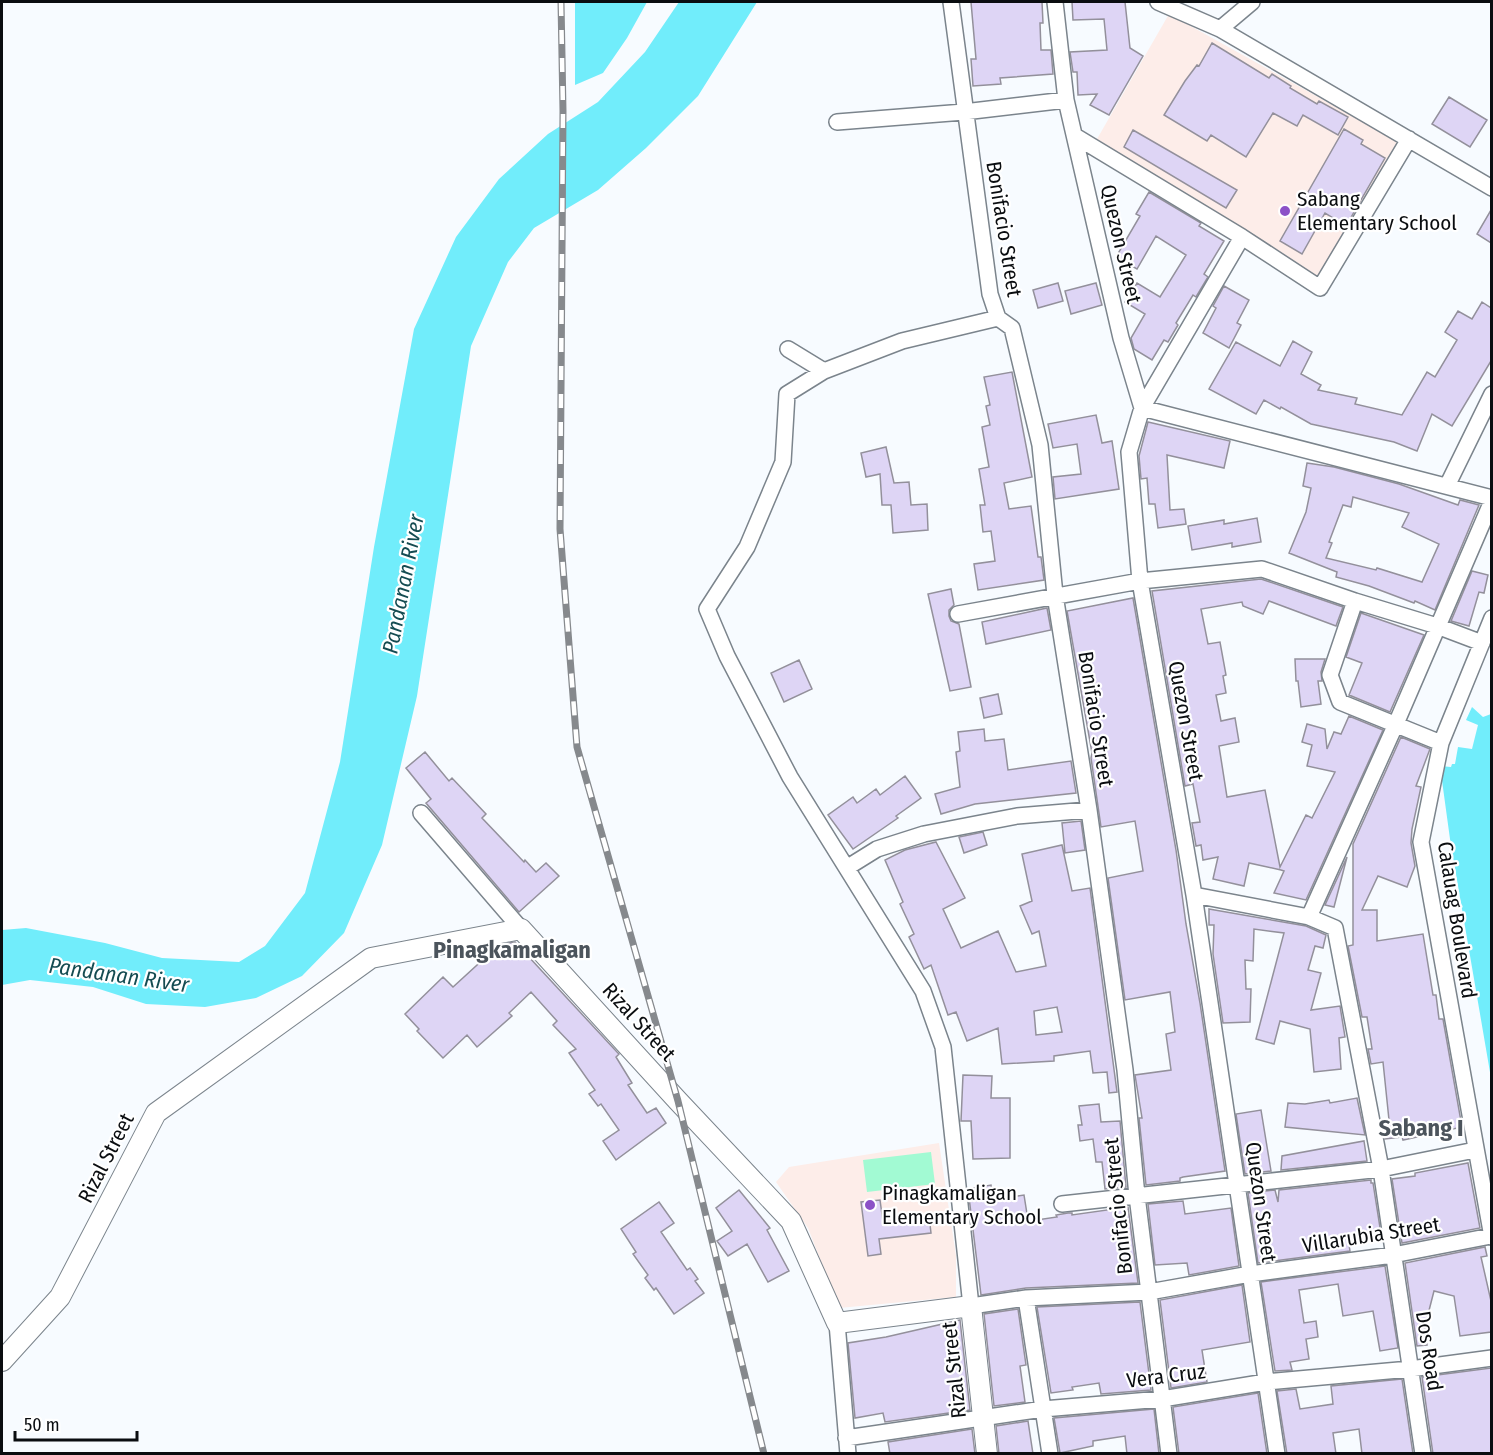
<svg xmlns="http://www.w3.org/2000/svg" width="1493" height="1455" font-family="'Fira Sans Condensed',sans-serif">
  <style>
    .education { fill: #fdede9 }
    .green { fill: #a2fad3 }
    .water { fill: #71edfb }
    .building { fill: #ded5f5; stroke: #93909b; stroke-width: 1.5; fill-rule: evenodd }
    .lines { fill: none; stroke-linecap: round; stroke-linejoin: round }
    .minor-casing { stroke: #7b848c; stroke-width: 18 }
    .tertiary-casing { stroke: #7b848c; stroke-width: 22 }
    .minor { stroke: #fff; stroke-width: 15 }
    .tertiary { stroke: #fff; stroke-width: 20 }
    .rail-casing { stroke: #86898d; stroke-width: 7 }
    .rail { stroke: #fff; stroke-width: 4.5; stroke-dasharray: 14; stroke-linecap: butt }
    .poi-dot { fill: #8c51c7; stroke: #fff; stroke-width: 2 }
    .labels { text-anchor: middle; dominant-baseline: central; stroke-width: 4.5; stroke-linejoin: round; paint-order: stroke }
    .poi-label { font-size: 21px; fill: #0a0d10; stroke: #fff; text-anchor: start }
    .street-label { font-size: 21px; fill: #0a0d10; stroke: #fff }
    .water-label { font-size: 22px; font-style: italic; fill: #154c52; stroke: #fff }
    .quarter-label { font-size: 24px; font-weight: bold; fill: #4c545c; stroke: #fff }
  </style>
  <rect width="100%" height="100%" fill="#f7fbff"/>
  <path class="education" d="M1169,14l230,128 -80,137 -222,-140z
    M939,1143l17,113v41l-117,11 -31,-80 -32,-46 13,-15z"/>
  <path class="green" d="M931,1152l4,32 -68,8 -4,-32z"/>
  <path class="water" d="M575,2h72l-20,36 -24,35 -28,12z
    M679,2h78l-59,94 -52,52 -48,42 -64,38 -26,34 -37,84 -54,350 -35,149 -38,88 -42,43 -46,22 -51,9 -59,-3 -53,-17 -63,-7 -28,5v-55l24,-2 79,15 57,15 77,4 26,-16 40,-53 35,-131 34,-215 40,-218 42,-92 43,-58 49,-45 50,-32 47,-50z
    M1472,707l11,10 8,-3v364l-41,-239 -10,-73 11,1 1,-3h3l3,-17 14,2 6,-24 -12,-5z"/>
  <path class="building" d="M971,2h71l1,21h-3l1,27h10l2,24 -53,4 1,6 -28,2 -2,-27h5z
    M1072,2h53l5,46 13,8 -34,59 -19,-10 7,-11 -19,1 -1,-23h-4l-3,-20 37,-2 -3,-31 -31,1z
    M1212,43l57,35 3,-4 19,12 -1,2 27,16 2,-3 29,16 -10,18 -35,-20 -6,11 -24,-13 -27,44 -35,-22 -4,6 -43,-26 21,-34 12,-16 2,1z
    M1449,97l38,23 -17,27 -38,-23z
    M1344,129l19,11 -2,4 24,14 -39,68 -21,-13 -23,41 -22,-13z
    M1133,130l104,60 -11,18 -102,-61z
    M1149,192l52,31 -2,3 25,15 -20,33 4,3 -12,20 -3,-2 -17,28 2,2 -10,17 -4,-2 -12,20 -18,-11 -3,-11 14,-24 -20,-12 12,-19 23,14 26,-42 -30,-19 -19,33 -21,-12 24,-41 -4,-2z
    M1491,210v33l-14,-9z
    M1058,283l5,18 -25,7 -5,-18z
    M1096,283l6,22 -31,9 -6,-23z
    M1224,286l25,14 -12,23 4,2 -12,23 -26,-15 13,-25 -3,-2z
    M1482,302l9,6v53l-39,65 -20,-12 -15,37 -23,-9 -83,-18 -30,-17 -1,2 -16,-9 -8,14 -47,-25 27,-47 44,24 13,-25 19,11 -11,22 20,11 -3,5 39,8 -2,6 47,11 25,-43 8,5 22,-37 -12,-8 13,-21 14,8z
    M1012,372l20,105 -28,6 5,26 22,-3 7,51h3l3,23 -66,10 -4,-26 21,-3 -4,-30 -8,1 -3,-27h5l-6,-36 10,-2 -7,-40 8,-2 -4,-19 4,-1 -6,-28z
    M1096,415l6,28 10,-2 7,48 -64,10 -2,-22 28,-3 -4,-30 -24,4 -5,-24z
    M1148,422l82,19 -6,27 -57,-13 3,55 14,-1 2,15 -28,4 -3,-24h-6l-2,-26 -6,1 -2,-23z
    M886,447l8,36 15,-1 2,23 16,-1 1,26 -35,3 -2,-28h-9l-2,-31 -14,3 -5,-24z
    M1307,463l27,4 65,17 59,21 2,-5 19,5 -44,105 -20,-9 -1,2 -45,-17 -33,-9 1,-5 -48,-19 17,-41 5,-24 -8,-2zM1353,497l56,16 -7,14 37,17 -17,38 -45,-14 -1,2 -50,-12 6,-15 -3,-1 14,-37 8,2z
    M1257,518l4,24 -29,5v-4l-40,7 -4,-24 36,-6v4z
    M1472,571l16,4 -4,18 -5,-1 -10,34 -18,-5z
    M1261,579l82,28 -7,19 -67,-25 -6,13 -20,-8 -1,-4 -41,7 7,35 12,-2 6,33 -3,1 3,17 -10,2 5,26 14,-3 4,24 -20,4 8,51 38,-7 15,77 26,-52 6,3 23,-46 -28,-6 5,-21 -10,-3 5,-18 18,5 2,20 7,-17 7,2 8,-18 34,14 -77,170 -32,-7 10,-22 -3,-1 -32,-7 -5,23 -31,-7 5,-22 -15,3 -2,-15 -5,1 -4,-23 8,-1 -7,-38 -8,2 -33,-195z
    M951,589l3,16 -5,5v6l2,5 8,3 12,63 -21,4 -22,-97z
    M1133,598l43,252 10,74 14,79 25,168 -42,6 -3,1v3l-34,4 -7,-67h3l-7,-43 36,-5 -5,-36 9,-2 -5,-40 -45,8 -17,-122 35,-7 -8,-50 -34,6 -10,-69 1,-5 -25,-142z
    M1047,608l4,22 -65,14 -4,-22z
    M1361,613l63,22 -34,77 -41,-17 13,-32 -16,-6z
    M1295,659h30l-4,13 1,9h-4l3,23 -20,3 -3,-26h-2z
    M799,660l13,29 -28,13 -13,-29z
    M998,694l4,20 -18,4 -4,-20z
    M984,729l1,12 19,-2 4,31 63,-9 5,32 -101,11 -34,10 -6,-20 25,-7 -4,-35 4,-1 -2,-19z
    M1401,737l29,12 -14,37 5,1 -9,42 -1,14 4,23 -8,21 -29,-11 -16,34h15v31l46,-7 10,61h3l3,24h4l19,108 -59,13 -1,-3 -17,2 -3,-18 7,-1 -6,-58 -12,2 -3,-15h4l-5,-32h-5l-14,-71 5,-1v-101z
    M425,752l24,29 3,-3 34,36 -4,4 42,44 1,-2 11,12 10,-9 13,13 -40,36 -93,-109 5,-4 -25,-31z
    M905,776l16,22 -25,18 2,2 -45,31 -25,-34 25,-18 4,6 19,-14 4,6z
    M1081,821l4,29 -20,3 -3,-30z
    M983,832l4,13 -23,8 -5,-16z
    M936,842l29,56 -22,11 18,39 37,-17 18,41 30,-6 -7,-35 -7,3 -12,-28 12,-5 -10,-47 40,-9 10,46 18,-3 27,204 -8,1 -2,-21 -14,1 -3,-22 -36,5v5l-52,3 -4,-36 -31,13 -11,-29 -8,3 -17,-50 -7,4 -15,-32 5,-3 -14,-30 3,-2 -18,-42 20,-10zM1057,1007l5,25 -26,3 -2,-24z
    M1347,857l-13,50 -9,-2z
    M1209,909l97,17 20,9 -3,13 -8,-2 -7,24 13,3 -10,37 29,-4 5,31 -6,1 2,31 -27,3 -4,-43 -30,-8 -6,23 -18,-5 28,-106 -30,-4 -1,32 -8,-1 1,29h5l-1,33 -27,1 -10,-69 1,-29h-5z
    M515,942l102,110 2,2 -3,3 16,26 -4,2 19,28 9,-5 10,15 -50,37 -13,-19 16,-11 -18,-26 -3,2 -9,-12 6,-4 -26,-37 7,-4 -23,-24 4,-4 -26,-29 -22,21 3,3 -35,31 -10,-12 -24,23 -26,-27 2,-2 -14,-15 38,-37 10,10 46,-42z
    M963,1075l29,1 -1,22h19v60l-37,1 -2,-38h-10z
    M1357,1098l8,37 -80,-8 3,-24 17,1 24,-4 1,3z
    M1099,1104l2,18 19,-1 6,66 -21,2 -3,-27h-6l-3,-23 -13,2 -2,-16h4l-3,-19z
    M1261,1110l10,61 -26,3 -9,-60z
    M1364,1141l3,20 -86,9 1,-14z
    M1468,1163l12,65 -78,15 -10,-64 23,-3v-3z
    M1371,1180v3h2l8,51 -33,4 2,13 -92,12 -10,-70 27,-3 3,12 1,-12z
    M991,1185l2,15 31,-5 4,25 2,1 27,-4 -1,-2 12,-2h4v2l56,-8 10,76 -112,5 -45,7 -13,-106z
    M739,1190l31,38 -3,2 22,41 -21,11 -21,-38 -19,12 -11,-15 15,-10 -16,-23z
    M880,1200l3,22 46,-6 2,17 -52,6 2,15 -13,2 -7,-54z
    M1183,1201l2,13 46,-6 8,58 -50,9 -2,-12 -32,2 -7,-61z
    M659,1202l15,21 -13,9 26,38 3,-2 8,11 -3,2 9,12 -30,21 -18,-26 -2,2 -9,-12 3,-3 -15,-21 3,-2 -15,-23z
    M1485,1247l2,9 -6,1 10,44v31l-31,4 -6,-40 -20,-5 -9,35 2,19 -10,1 -12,-83z
    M1385,1266l13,82 -18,3 -7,-40 -30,5 -5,-32 -39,6 5,33 12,-2 2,16 -12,2 3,20 -19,3 2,8 -17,1 -14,-89z
    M1242,1285l8,57 -48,8 5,32 -36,6 -11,-88z
    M1140,1302l11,88 -50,4 -2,-11 -27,4 1,3 -22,3 -14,-86z
    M1018,1309l8,56 -6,1 5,36 -31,4 -10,-92z
    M960,1320l10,90 -85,12 -2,-9 -28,5 -7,-75 38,-6z
    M1491,1368v86h-58l-11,-77z
    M1402,1379l11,75h-51l-3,-25 -26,4 3,21h-49l-10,-63 19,-2 4,20 33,-5 -2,-18z
    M1258,1393l9,61h-88l-6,-47z
    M1154,1409l5,45h-32l-2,-18 -32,5v5l-33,7 -6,-35z
    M1028,1421l5,33h-34l-3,-28z
    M972,1429l3,25h-85l-2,-12z"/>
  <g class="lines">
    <g class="minor-casing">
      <path id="minor" d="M951,2l39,292 8,24 14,10 28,117 15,150 34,215 36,260 12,126 32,258
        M1055,2l11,98 55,238 21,70 -13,44 11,129 54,314 83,559
        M1158,2l62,27 272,159
        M1220,29l32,-27
        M837,122l127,-10 102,-12
        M1075,136l167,101 78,51 89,-149
        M1242,237l-100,171 350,90
        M998,318l-96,23 -78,30 -37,23 -4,68 -36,85 -40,62 20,47 63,121 133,214 20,56 28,259 55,-8 123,-6 101,-18 143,-19 98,-19
        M788,349l36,22
        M1447,486l45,-92
        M1355,601l-25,74 10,27 101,41
        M958,614l182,-33 122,-12 93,32 82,25 45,17
        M1492,618l-51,125 -20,99 71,395
        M421,813l100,116
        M848,867l29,-18 47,-15 93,-18 72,-6
        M1194,895l115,22 86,-191 97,-225
        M1309,917l26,11 46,241 42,285
        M1062,1204l319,-35 94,-19
        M1026,1298l24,156
        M837,1323l11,131
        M846,1438l197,-29 119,-10 104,-17 144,-13 82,-11"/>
    </g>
    <g class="tertiary-casing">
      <path id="tertiary" d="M2,1361l58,-64 96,-184 215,-155 150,-29 157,172 113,120 46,102 134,-17 16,148"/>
    </g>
    <use href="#minor" class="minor"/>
    <use href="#tertiary" class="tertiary"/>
    <g class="rail-casing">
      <path id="rail" d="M561,2l2,109 -3,418 17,218 101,354 86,353"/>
    </g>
    <use href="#rail" class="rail"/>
  </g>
  <g class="poi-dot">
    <circle cx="1285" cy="211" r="6"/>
    <circle cx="870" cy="1205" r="6"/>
  </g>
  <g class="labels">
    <g class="poi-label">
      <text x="1297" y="199">Sabang<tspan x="1297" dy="24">Elementary School</tspan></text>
      <text x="882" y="1193">Pinagkamaligan<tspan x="882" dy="24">Elementary School</tspan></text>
    </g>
    <g class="street-label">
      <text transform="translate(1004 229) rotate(81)">Bonifacio Street</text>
      <text transform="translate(1121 244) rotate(77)">Quezon Street</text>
      <text transform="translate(1096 719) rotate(81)">Bonifacio Street</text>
      <text transform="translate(1186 721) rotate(80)">Quezon Street</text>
      <text transform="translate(1457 920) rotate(81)">Calauag Boulevard</text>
      <text transform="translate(639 1022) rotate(48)">Rizal Street</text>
      <text transform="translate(106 1158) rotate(-63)">Rizal Street</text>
      <text transform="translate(1261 1202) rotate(82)">Quezon Street</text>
      <text transform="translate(1118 1206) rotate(-96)">Bonifacio Street</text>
      <text transform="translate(1371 1235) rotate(-9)">Villarubia Street</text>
      <text transform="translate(1429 1351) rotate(81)">Dos Road</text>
      <text transform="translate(954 1370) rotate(-96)">Rizal Street</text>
      <text transform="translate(1166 1376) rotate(-7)">Vera Cruz</text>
    </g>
    <g class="water-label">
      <text transform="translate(403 584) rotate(-79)">Pandanan River</text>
      <text transform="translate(119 975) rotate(8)">Pandanan River</text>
    </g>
    <g class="quarter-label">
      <text x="512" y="950">Pinagkamaligan</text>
      <text x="1421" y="1128">Sabang I</text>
    </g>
  </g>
  <rect width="1493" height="1455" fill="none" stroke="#0a0d10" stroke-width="6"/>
  <path d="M15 1431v9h122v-9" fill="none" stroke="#0a0d10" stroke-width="3"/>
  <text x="24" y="1431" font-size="18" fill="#0a0d10" stroke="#ffffff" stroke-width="4.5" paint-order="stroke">50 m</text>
</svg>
